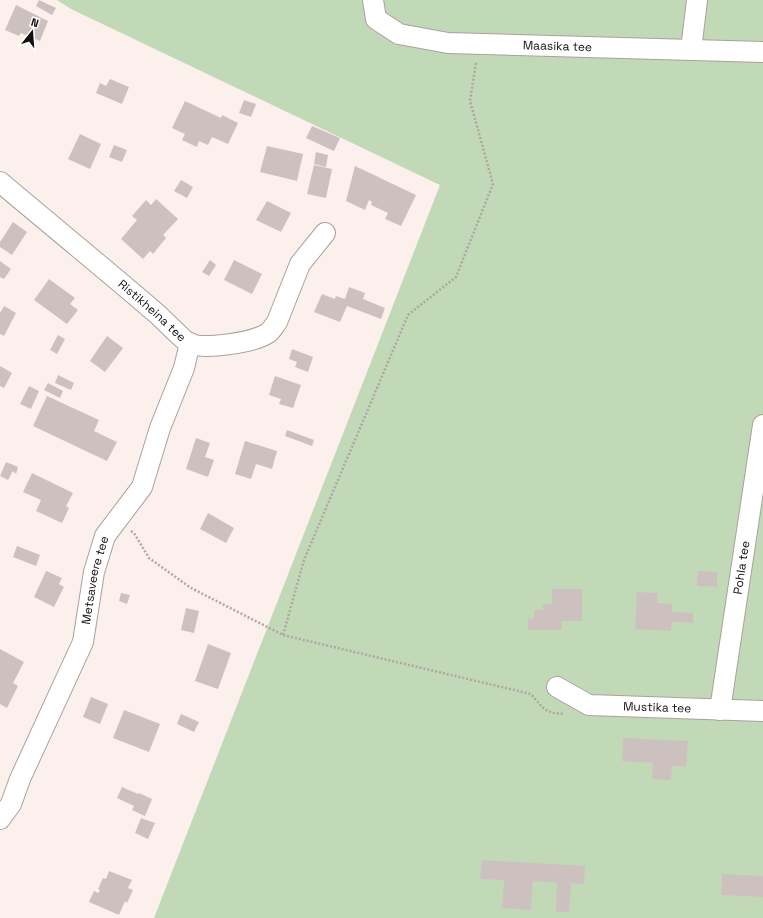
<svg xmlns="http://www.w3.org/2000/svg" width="763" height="918" font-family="'Space Grotesk',sans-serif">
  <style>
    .green { fill: #c2d9b8 }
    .building { fill: #cdc1bf }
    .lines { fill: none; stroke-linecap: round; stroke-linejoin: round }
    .minor-casing { stroke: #aba19c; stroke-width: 22 }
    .path { stroke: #afa6a3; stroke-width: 2.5; stroke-dasharray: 2 2; stroke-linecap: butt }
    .minor { stroke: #fff; stroke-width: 20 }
    .labels { text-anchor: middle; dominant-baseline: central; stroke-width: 3; stroke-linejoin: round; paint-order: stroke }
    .street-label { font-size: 12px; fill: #130f0e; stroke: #fff }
  </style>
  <rect width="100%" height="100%" fill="#fbf0eb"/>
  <path class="green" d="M57,0h706v918h-609l286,-733 -369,-176z"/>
  <path class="building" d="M39,0l17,8 -4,7 -16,-9z
    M16,5l32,16 -8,20 -19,-8 -2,3 -14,-6z
    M110,79l19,8 -7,17 -26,-11 4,-10 6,3z
    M244,100l12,4 -5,13 -12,-4z
    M185,101l36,17 1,-3 16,8 -10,21 -16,-7 -4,8 -9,-4 -2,6 -15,-7 3,-6 -13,-6z
    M312,126l28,12 -6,13 -28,-13z
    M80,134l21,10 -11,25 -22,-10z
    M114,145l13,5 -5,12 -13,-5z
    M267,146l36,8 -6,27 -37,-9z
    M316,152l12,3 -2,12 -12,-3z
    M314,165l18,4 -6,29 -19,-4z
    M355,166l61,29 -15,31 -16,-7 3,-6 -17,-8 1,-3 -3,-2 -4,10 -19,-9z
    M181,180l12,7 -6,11 -13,-7z
    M156,199l22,20 -15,16 3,3 -13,16 -3,-3 -7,8 -22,-20 16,-19 -5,-4 14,-16 5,5z
    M267,201l24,12 -10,19 -25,-12z
    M13,222l14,10 -15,23 -12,-8v-5z
    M210,260l6,5 -7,11 -7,-4z
    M234,260l28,14 -10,20 -28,-14z
    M0,261l11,8 -7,10 -4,-2z
    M49,279l26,19 -5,6 8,6 -11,14 -33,-24z
    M349,287l16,6 -2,6 22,9 -4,11 -34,-13 -7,16 -26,-10 8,-18 13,5 1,-3 9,3z
    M4,306l12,7 -12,23 -4,-2v-21z
    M58,335l7,4 -8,15 -7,-4z
    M107,336l16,12 -18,24 -15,-11z
    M292,349l21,8 -5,15 -13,-5 2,-5 -8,-3z
    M0,366l12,7 -8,15 -4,-2z
    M58,375l16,8 -3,7 -16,-7z
    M275,376l26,9 -8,23 -14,-4 2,-5 -12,-4z
    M48,383l15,8 -3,7 -16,-8z
    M29,386l10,5 -8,18 -11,-5z
    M47,396l52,24 -5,11 23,11 -10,19 -74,-35z
    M287,430l27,10 -2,6 -27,-10z
    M196,438l14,5 -5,14 9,3 -6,17 -22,-8z
    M245,441l32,10 -5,18 -16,-5 -5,15 -16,-5z
    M6,462l12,5 -2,7 -3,-3 -5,9 -8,-4z
    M32,473l41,20 -7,13 3,2 -7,15 -26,-12 5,-11 -18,-8z
    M208,513l26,15 -8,15 -26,-14z
    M17,546l23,9 -4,11 -23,-9z
    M46,571l16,7 -3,6 5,3 -10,20 -20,-10z
    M698,571l19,1v15l-20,-1z
    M552,589h30v32h-20v9h-34v-11l6,-1v-8h9v-6h9z
    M637,592l21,1 -1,10 15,1v8l21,1v10l-21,-1 -1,9 -36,-2z
    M121,593l9,2 -3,9 -8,-3z
    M186,608l13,3 -5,22 -13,-3z
    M208,644l23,9 -13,36 -23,-8z
    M0,649l24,13 -11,21 5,3 -11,22 -7,-4z
    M91,697l17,7 -8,20 -17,-7z
    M124,710l36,14 -11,28 -36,-14z
    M181,714l18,8 -5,10 -17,-8z
    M623,738l65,3 -2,26 -14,-1 -1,14 -19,-1 1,-16 -31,-2z
    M122,787l16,7 1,-1 13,6 -7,17 -13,-6 2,-4 -17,-8z
    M141,818l14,5 -7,16 -13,-6z
    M482,860l103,6 -1,18 -13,-1 -2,29h-13l1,-29 -24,-2 -2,29 -29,-2 2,-28 -24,-1z
    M109,871l23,9 -4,8 5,2 -6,13 -2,-2 -6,14 -30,-13 5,-11 4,2 2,-3 -2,-1 5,-11 3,1z
    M722,874l41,2v21l-42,-2z"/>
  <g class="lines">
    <g class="minor-casing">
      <g id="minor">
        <path id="s1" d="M373,0l3,19 23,15 49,9 315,9"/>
        <path d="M691,50l6,-50"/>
        <path id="s2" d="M0,182c52,44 105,87 156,131 7,6 29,29 34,31 17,5 63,-1 78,-11 4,-3 6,-7 9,-11l23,-58 25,-31"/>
        <path id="s3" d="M557,687l32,18 174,6"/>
        <path id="s4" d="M720,710l43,-285"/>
        <path id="s5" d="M0,819l11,-15 9,-25 63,-137 11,-70 11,-36 37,-49 18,-59 24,-60 6,-25"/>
      </g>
    </g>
    <path class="path" d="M131,531l3,2 15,25 42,30 92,47 248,59c13,15 13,19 34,20
      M283,635l21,-75 104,-245 48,-38 37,-93 -23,-83 6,-39"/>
    <use href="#minor" class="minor"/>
  </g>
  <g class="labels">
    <g class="street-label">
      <text stroke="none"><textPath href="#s1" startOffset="206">Maasika tee</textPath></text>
      <text stroke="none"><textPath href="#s2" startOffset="199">Ristikheina tee</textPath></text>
      <text stroke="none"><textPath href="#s4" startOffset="144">Pohla tee</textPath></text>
      <text stroke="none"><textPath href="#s5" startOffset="259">Metsaveere tee</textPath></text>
      <text stroke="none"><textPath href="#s3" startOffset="105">Mustika tee</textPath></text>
    </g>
  </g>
  <g transform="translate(32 32) rotate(17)" stroke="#ffffff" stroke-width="3" paint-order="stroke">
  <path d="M0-3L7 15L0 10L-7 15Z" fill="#130f0e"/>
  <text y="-6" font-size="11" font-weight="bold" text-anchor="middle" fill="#130f0e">N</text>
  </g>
</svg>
